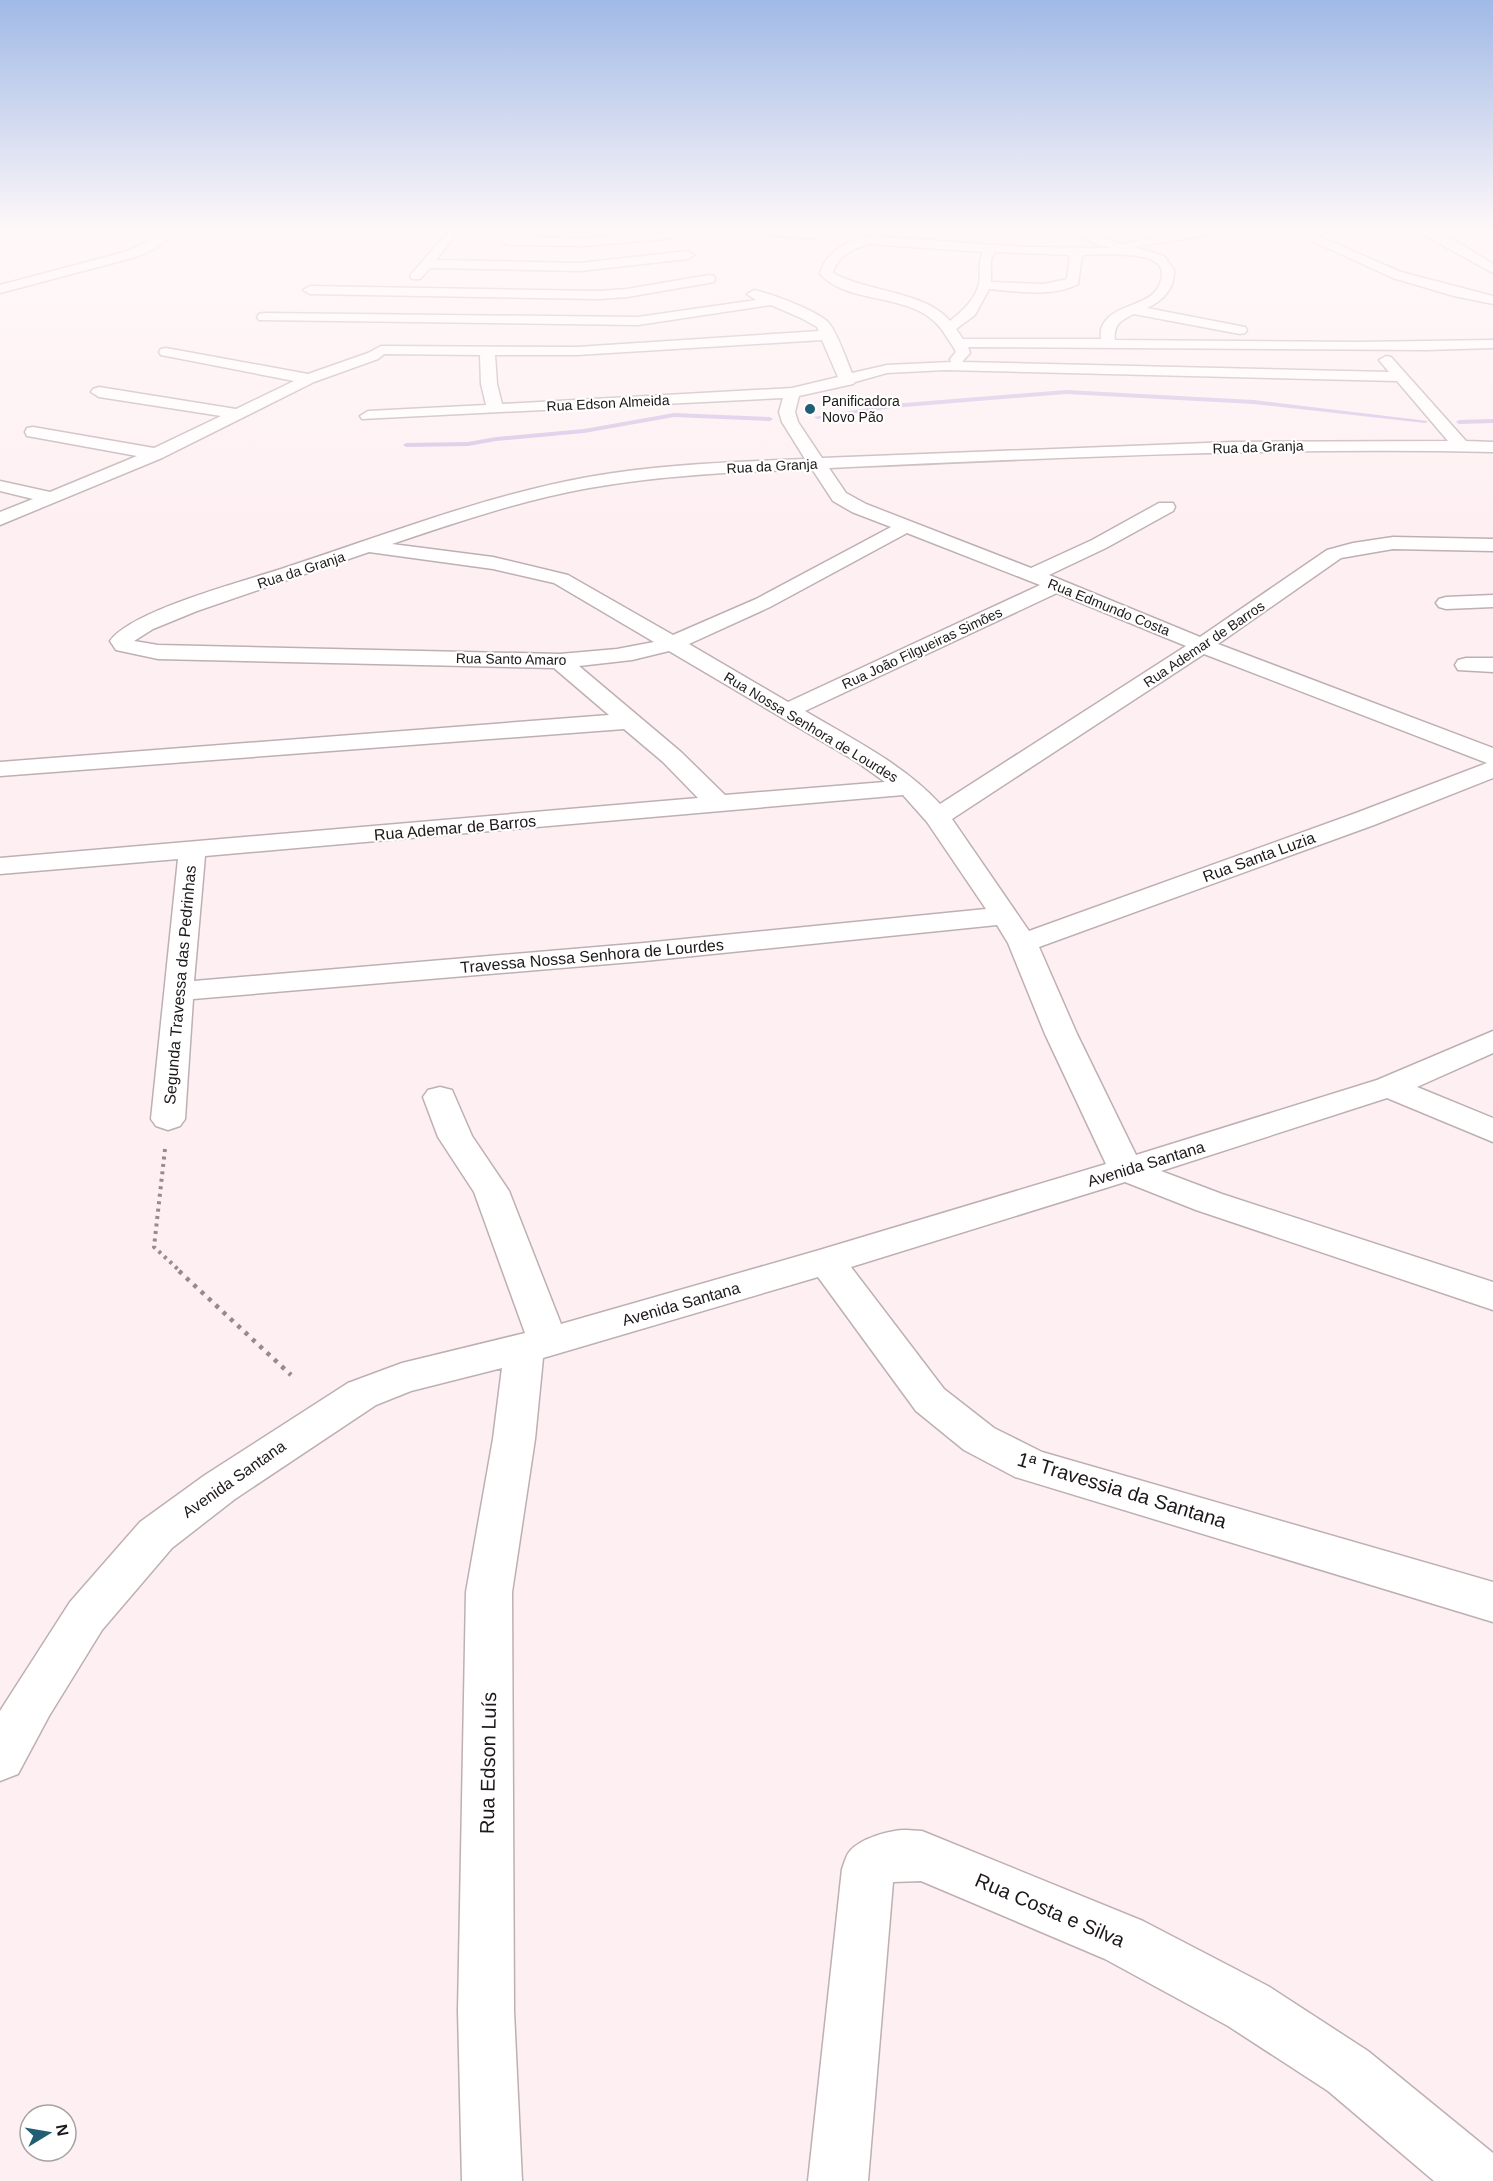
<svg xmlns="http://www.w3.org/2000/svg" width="1493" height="2181" font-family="Helvetica,sans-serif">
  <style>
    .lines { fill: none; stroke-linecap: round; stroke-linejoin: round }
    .stream { fill: #d5c0e4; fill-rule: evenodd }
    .minor-casing { stroke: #beb0b2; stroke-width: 3 }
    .path-far1 { stroke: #958b8d; stroke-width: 4; stroke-dasharray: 3 4.5; stroke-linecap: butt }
    .path { stroke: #958b8d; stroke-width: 4.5; stroke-dasharray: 4 6; stroke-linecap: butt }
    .minor { fill: #fff; fill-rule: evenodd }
    .poi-dot { fill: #205e74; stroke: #fff; stroke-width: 2 }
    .labels { text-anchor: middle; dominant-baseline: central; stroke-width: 4.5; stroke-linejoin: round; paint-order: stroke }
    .far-poi-label { font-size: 14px; fill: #1d1819; stroke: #fff; text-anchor: start }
    .far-street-label { font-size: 14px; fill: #1d1819; stroke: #fff }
    .street-label { font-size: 16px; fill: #1d1819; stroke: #fff }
    .near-street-label { font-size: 20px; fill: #1d1819; stroke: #fff }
  </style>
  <rect width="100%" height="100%" fill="#fef0f2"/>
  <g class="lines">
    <path class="stream" d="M1066,390l188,10 174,21 -3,2 -171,-19 -188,-10 -174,14 -75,11 -3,-2 78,-13z
      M674,413l96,4 3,2 -3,2 -96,-4 -90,16 -88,8 -28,5 -62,1 -3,-2 3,-2 62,-1 28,-5 88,-8z
      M1493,419v4l-34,1 -3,-2 3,-2z"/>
    <g class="minor-casing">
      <path id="minor" d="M167,229h13l-24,19 -20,9 -136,36v-8l128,-34 20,-9z
        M451,229h83l-6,3 -72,3 -20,25 144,3 108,-12 6,4 -6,4 -108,12 -150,-3 -10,11h-8l-2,-3 2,-3z
        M723,229h49l43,4 6,3 -6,3 -86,-7z
        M1066,229h16l39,15 84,-15h28l-6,3 -93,15 30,9 10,14c1,18 -11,31 -27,38l98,19 2,3 -2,3 -5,1 -106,-20c-13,6 -21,11 -19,26l244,2 134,-2v8l-67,2 -458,-3 2,6 -8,9 427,10 -10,-12 7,-4 5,1 75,84 27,1v10c-221,-5 -443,6 -664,16l17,25 20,11 165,64 61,-28 67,-37h14l2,4 -2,4 -67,37 -57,27 151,62 127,-87 26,-7 40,-6 100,2v12l-100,-2 -52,9 -123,86 275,104v30l-119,47 -335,122 38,87 59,121 241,-75 116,-49v22l-76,34 76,31v24l-106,-44 -226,73 61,23 271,88v28l-297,-100 -71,-28 -274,85 93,122 50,39 48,24 451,130v40l-478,-145 -51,-27 -48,-39 -98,-134 -275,81 -8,81 -23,153 2,419 8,170h-60l-4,-170 8,-419 27,-153 9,-71 -91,23 -35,14 -141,94 -63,49 -70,82 -53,86 -31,58 -18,7v-70l70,-109 70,-80 65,-47 143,-92 54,-20 123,-30 -51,-141 -36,-55 -15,-40 5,-7 12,-3 12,3 20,46 37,55 52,133 255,-73 290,-87 -61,-130 -37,-91 -11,-18 -353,36 -451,38 -8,120 -5,7 -12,4 -12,-4 -5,-7 27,-260 -178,15v-16l698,-60 -35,-36 -39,-33 -624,47v-14l609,-47 -55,-47 -396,-9 -42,-9 -6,-9c22,-31 136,-60 174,-73 101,-33 200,-72 304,-91 72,-13 145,-15 217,-18l-23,-37 -3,-10 4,-14 -421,21 -2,-3 8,-5 118,-6 -5,-21 -1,-29 -96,-1 -6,5 -64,23 -152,76 -162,67v-13l33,-13 -33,-8v-10l50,11 87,-36 -104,-19 -6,-1 -2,-4 2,-4 6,-1 121,21 67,-32 -122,-19 -8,-5 2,-3 6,-2 137,22 58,-28 -133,-26 -2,-3 2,-3 5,-1 142,26 60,-21 13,-7 196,1 242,-16 -2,-4 -16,-9 -30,-13 -133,20 -379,-5 -2,-3 2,-3 5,-1 374,4 118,-17 -9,-6 7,-4c18,4 61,20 74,32 9,10 18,37 24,51l35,-8 64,-3 -1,-3 6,-7 -2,-4c-6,-8 -11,-19 -19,-26 -30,-29 -88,-18 -115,-48 5,-22 29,-34 50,-38l155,11 85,1 -13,-3zM870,244l113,8c-6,11 -2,20 -4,32 -4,16 -18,28 -29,37 -25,-30 -83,-29 -117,-48 3,-16 22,-26 37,-29zM995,252l75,3 -3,24 -23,5 -53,-2v-23zM1082,255c16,0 80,-6 80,18 0,8 -4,16 -9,21 -13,11 -33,12 -45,24 -7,7 -8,13 -7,21h-138l-7,-10 19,-14 14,-26c28,2 63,9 89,-5zM822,340l16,37 -46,11 -290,16 -5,-20 -2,-29h82zM945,370l452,11 51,60 -216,1 -410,16 -24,-36 -3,-10 4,-16 54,-12 2,-2 32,-9zM812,469l21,32 19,11 39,15 -135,72 -83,36 -105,-60 -75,-18 -101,-13c65,-22 130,-44 197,-56 74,-13 149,-16 223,-19zM907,533l133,52 -252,117 -99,-58 81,-37zM369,552l124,17 61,14 100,59 -37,7 -57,5 -402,-9 -24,-4 19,-12 44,-18zM1057,593l129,53 -246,158c-38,-41 -88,-65 -135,-93zM669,651l188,111 28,20 -160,13 -44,-43 -102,-86 53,-6zM1204,654l283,109 -131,50 -327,118 -77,-112zM903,795l24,27 59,87 -342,34 -450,38 11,-125z
        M1286,229h16l99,43 92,24v8l-39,-8 -61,-18z
        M1413,229c30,0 55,20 80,35v9z
        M671,233l4,1v4l-89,8 -78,-1 -6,-4 6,-4 78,1z
        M709,275l5,1 1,3 -1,3 -87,15 -28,2 -289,-5 -7,-4 7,-4 289,5 28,-2z
        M1493,595v12l-47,2 -7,-2 -3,-4 3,-4 7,-2z
        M1466,658h27v14l-35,-2 -3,-5 3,-5z
        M906,1830l16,1 221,90 125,65 100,65 125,102v28h-59l-106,-90 -100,-65 -123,-67 -184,-78 -28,1 -25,299h-60l34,-312c2,-5 4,-14 8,-18 11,-13 40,-21 56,-21z"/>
    </g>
    <path class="path-far1" d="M165,1149l-11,98 27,25"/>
    <path class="path" d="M179,1271l112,104"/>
    <use href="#minor" class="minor"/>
  </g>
  <linearGradient id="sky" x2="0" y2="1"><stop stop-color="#a0b9e6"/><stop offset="0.43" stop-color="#fff8f9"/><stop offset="1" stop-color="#fff8f9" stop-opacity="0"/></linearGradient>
  <rect width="1493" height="534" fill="url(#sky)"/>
  <circle class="poi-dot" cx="810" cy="409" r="6"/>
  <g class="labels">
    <g class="far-poi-label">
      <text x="822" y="401">Panificadora<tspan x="822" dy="16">Novo Pão</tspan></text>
    </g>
    <g class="far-street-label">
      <text transform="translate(608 403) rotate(-3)">Rua Edson Almeida</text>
      <text transform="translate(1258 447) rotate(-2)">Rua da Granja</text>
      <text transform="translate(772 466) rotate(-3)">Rua da Granja</text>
      <text transform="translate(301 570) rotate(-18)">Rua da Granja</text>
      <text transform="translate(1109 607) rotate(22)">Rua Edmundo Costa</text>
      <text transform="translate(1204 644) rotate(-34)">Rua Ademar de Barros</text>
      <text transform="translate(922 648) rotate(-25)">Rua João Filgueiras Simões</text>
      <text transform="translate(511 659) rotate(1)">Rua Santo Amaro</text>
      <text transform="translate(811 727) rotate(31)">Rua Nossa Senhora de Lourdes</text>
    </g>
    <g class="street-label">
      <text transform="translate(455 828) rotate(-5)">Rua Ademar de Barros</text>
      <text transform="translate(1259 857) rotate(-20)">Rua Santa Luzia</text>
      <text transform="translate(592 956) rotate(-5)">Travessa Nossa Senhora de Lourdes</text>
      <text transform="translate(180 985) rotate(-85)">Segunda Travessa das Pedrinhas</text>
      <text transform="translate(1146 1164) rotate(-17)">Avenida Santana</text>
      <text transform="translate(681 1304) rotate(-16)">Avenida Santana</text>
      <text transform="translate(234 1479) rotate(-35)">Avenida Santana</text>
    </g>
    <g class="near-street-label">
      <text transform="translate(1122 1490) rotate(17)">1ª Travessia da Santana</text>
      <text transform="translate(488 1763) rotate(-89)">Rua Edson Luís</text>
      <text transform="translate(1050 1910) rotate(23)">Rua Costa e Silva</text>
    </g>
  </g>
  <g transform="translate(48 2133) rotate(79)"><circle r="28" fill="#ffffff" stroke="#a5a3a3" stroke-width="1.5"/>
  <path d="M0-4.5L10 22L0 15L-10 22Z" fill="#205e74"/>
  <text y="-9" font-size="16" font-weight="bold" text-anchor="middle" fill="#1d1819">N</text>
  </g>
</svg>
